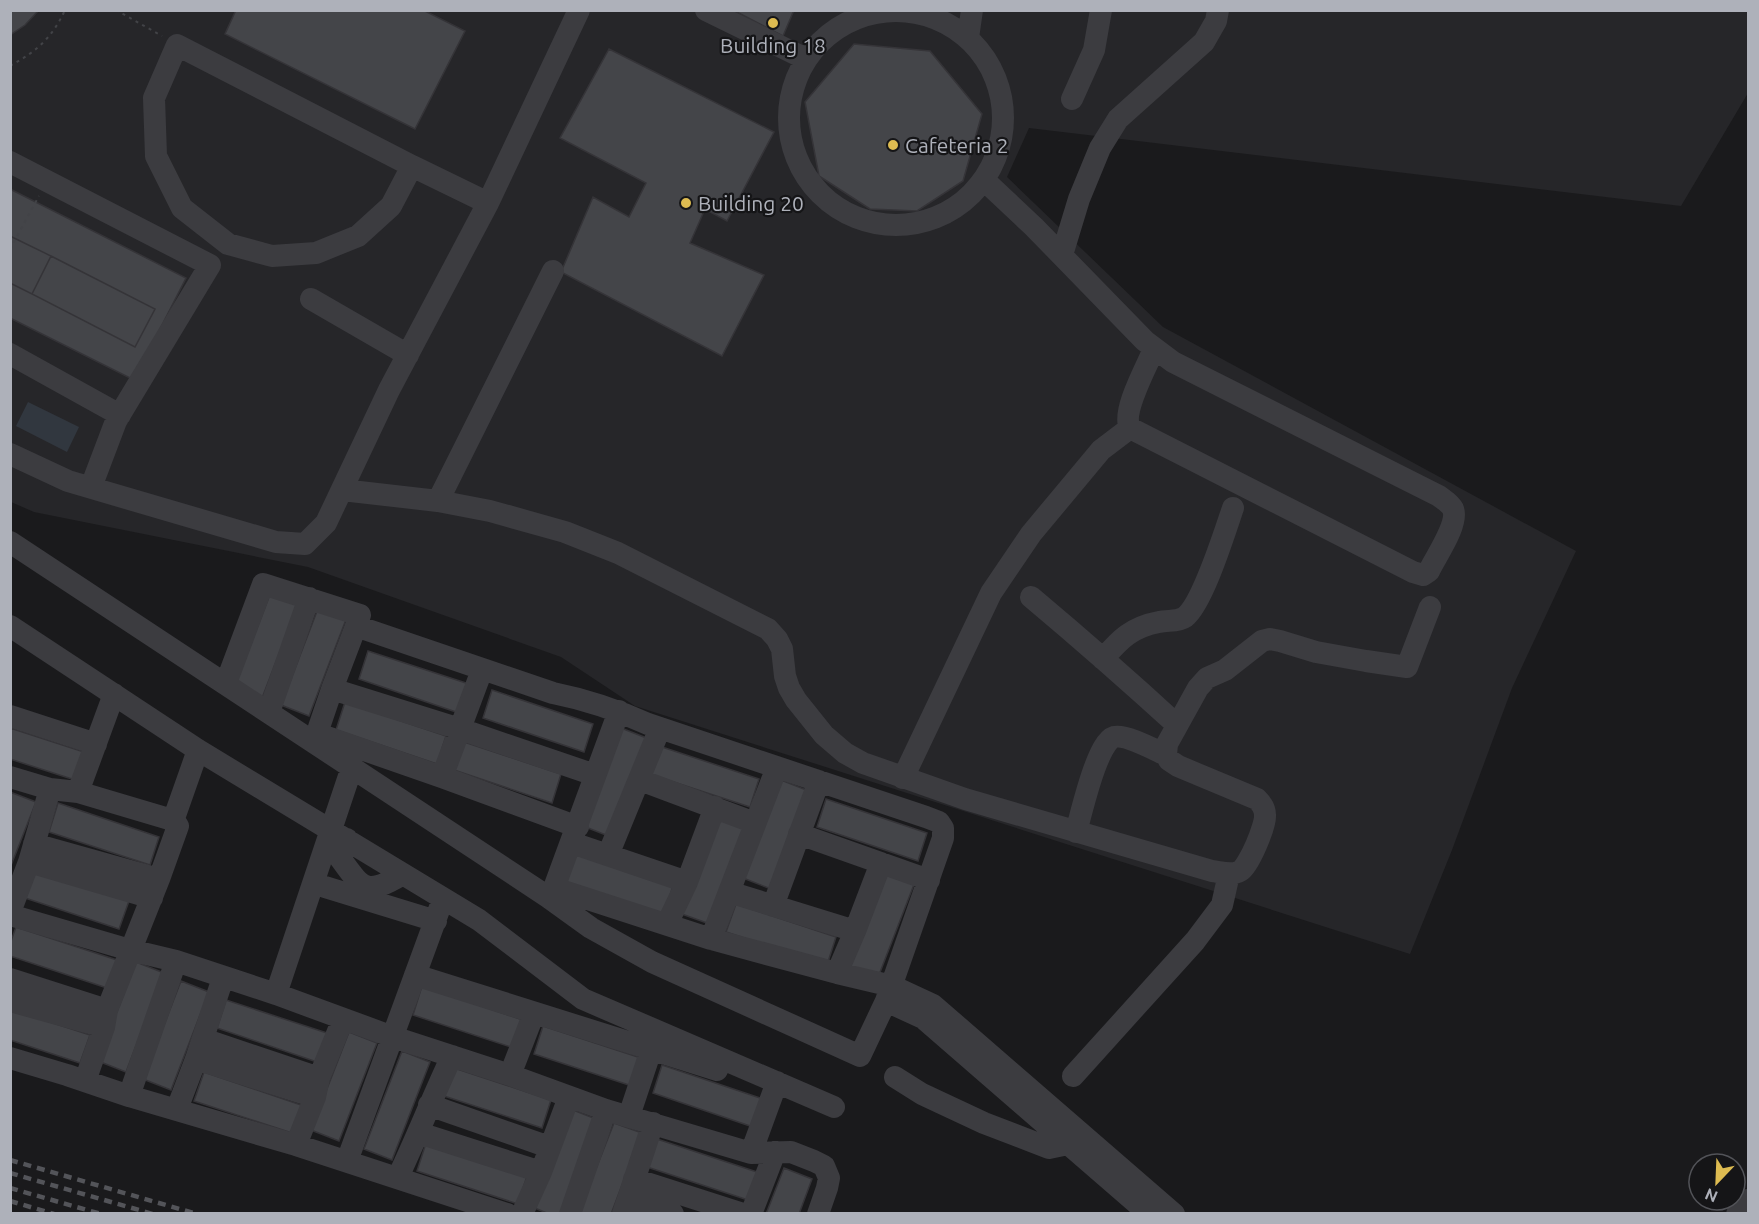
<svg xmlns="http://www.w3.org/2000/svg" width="1759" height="1224" font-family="Ubuntu,sans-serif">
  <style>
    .built { fill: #262629 }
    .water { fill: #31373f }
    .building { fill: #444549; stroke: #353438; stroke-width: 1.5 }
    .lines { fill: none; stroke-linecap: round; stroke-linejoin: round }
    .path { stroke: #424347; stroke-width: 2; stroke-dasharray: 3 4.5; stroke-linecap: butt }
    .minor { stroke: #3c3c40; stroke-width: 22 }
    .rail { stroke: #535459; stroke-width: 4.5; stroke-dasharray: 8 6; stroke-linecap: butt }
    .poi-dot { fill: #ddbb51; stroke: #151517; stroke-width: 2 }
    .labels { text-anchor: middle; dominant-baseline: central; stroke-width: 4.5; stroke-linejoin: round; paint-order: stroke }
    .poi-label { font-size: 21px; fill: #aeb1ba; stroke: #151517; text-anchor: start }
  </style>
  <rect width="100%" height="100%" fill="#1a1a1c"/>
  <path class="built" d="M11,11h1737v82l-67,113 -652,-78 -22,49 156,150 413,224 -64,137 -60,162 -42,104 -775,-248 -74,-49 -253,-90 -274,-55 -23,-10z"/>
  <path class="water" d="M28,402l51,25 -12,25 -51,-26z"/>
  <path class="building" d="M10,10h29l-14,15 -15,10z
    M236,10h187l42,21 -50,98 -190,-95z
    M733,10h61l-11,26z
    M854,44l76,7 52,63 -19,67 -46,30 -47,-2 -51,-33 -14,-74z
    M609,49l165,83 -47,89 -22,-12 -15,34 74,32 -42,81 -161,-84 32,-75 36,20 17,-34 -86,-45z
    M10,189l176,89 -52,102 -124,-62z
    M10,236l41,20 -19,38 -22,-11z
    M51,256l104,53 -20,38 -103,-53z
    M272,589l28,11 -38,98 -28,-10z
    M319,606l28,11 -38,99 -28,-11z
    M368,651l101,33 -10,29 -100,-34z
    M492,690l101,34 -9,28 -101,-34z
    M345,702l101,34 -9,28 -101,-34z
    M10,728l74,24 -9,28 -65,-21z
    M621,728l28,11 -38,98 -28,-11z
    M461,741l100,33 -9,29 -101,-34z
    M659,746l100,33 -9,28 -101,-33z
    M781,780l28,11 -38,98 -28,-11z
    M10,792l26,10 -26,66z
    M826,799l101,34 -9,28 -101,-34z
    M58,803l101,34 -9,28 -101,-33z
    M717,814l28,11 -38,98 -28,-10z
    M572,853l101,33 -9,28 -101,-33z
    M28,868l101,33 -10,28 -100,-33z
    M887,871l28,11 -38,98 -28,-11z
    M736,904l100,33 -9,28 -101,-33z
    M16,927l101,33 -10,28 -97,-32v-12z
    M136,962l28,11 -38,99 -28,-11z
    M181,981l28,11 -38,98 -28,-11z
    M422,986l101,34 -9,28 -101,-33z
    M226,1000l101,33 -10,29 -100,-34z
    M10,1009l80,26 -10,28 -70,-23z
    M543,1026l101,33 -9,28 -101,-33z
    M349,1032l28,11 -38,98 -28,-11z
    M402,1051l28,11 -38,98 -28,-11z
    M662,1065l101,34 -10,28 -100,-34z
    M451,1067l100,33 -9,28 -101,-33z
    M204,1072l100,34 -9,28 -101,-33z
    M568,1108l28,11 -36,95h-11l-19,-8z
    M614,1123l28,10 -31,81h-33z
    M657,1139l100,33 -9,28 -101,-33z
    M426,1143l101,33 -9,28 -101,-33z
    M784,1168l28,11 -13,35h-33z"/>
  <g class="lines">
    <path class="path" d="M116,10l46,26
      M10,66c27,-15 42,-28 55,-56
      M10,249l29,-53"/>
    <path class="minor" d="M706,10l100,49
      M789 118a107 107 0 1 1 214 0a107 107 0 1 1-214 0Z
      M968,38l4,-28
      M1072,99l22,-49 7,-40
      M10,162l200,103 -94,156 -25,66
      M412,166l-21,40 -33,30 -42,17 -44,3 -44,-12 -46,-36 -26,-52 -2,-58 23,-53 235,121 76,37
      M984,180l50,47 111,114 28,21 266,134c5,4 11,7 14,13 6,15 -17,47 -24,62l-6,4 -10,-3 -283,-144c-9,-16 17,-62 24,-79
      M1062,255l17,-56 21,-51 18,-29 86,-77 12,-21 2,-11
      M311,299l97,56
      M10,354l110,61
      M10,454l58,27 208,61 29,2 21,-21 63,-133 99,-187 91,-193
      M342,490l96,11 52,10 75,21 53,21 150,76 9,10 5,10 3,27 4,12 7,12 28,35 21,18 18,10 102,36 247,72c9,1 20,5 28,0 9,-5 26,-46 25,-56 0,-7 -4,-12 -8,-16l-79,-33 -9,-6 -3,-5 1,-11 31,-56 9,-10 18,-8 37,-29 8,-2 10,2 36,11 50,9 41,6 23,-60
      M438,501l115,-230
      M10,542l538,355 6,-9
      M1031,597c50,42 98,84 146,128
      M10,626l188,124 281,170 104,79 251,108
      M1103,659c17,-20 29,-32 56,-37 9,-2 19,0 26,-5 18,-14 40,-86 48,-109
      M226,683l37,-99 97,31 -4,11
      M332,689l128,40 135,46
      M619,711l-65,177 157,51 126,34 55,13 41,19 241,209
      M269,712l40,-114
      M10,716l86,28
      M318,734l124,43 136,50
      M314,742l18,-53 24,-63 197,67c35,7 62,16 95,31l278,93 13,5 4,6v10l-57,163 -26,55 -208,-94 -61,-34 -43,-31
      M10,777l40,12 28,3 91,27 7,4 2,3 -19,53 -52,131 -3,17 -19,54
      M442,777l40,-107
      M903,778l88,-185 40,-59 70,-84 29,-22
      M640,780l115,43
      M78,792l36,-98
      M173,821l25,-71
      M1076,832c5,-17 21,-90 38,-95 12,-3 41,13 52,18
      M799,834l130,46
      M347,839l-7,19c23,32 26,38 63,16
      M572,843l115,39
      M34,844l125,35
      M608,855l52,-127
      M29,862l123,36
      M325,887l111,34
      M729,892l126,39
      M773,906l46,-125
      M10,912l19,-50 21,-73
      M10,915l120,35 46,11 100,33 117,43 117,38 96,35 145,43 40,-1 23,9 10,5 5,12 -2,10 -9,26
      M667,924l20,-42 28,-75
      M711,939l66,-172
      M837,973l18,-42 26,-68
      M415,975l302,95
      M10,979l97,31
      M276,994l76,-227
      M10,1001l94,26
      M886,1001l37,17 226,196
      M203,1039l116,39
      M10,1058l57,17 62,21 167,49 211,69
      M196,1059l119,38
      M510,1075l24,-62
      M1073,1076l122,-135 27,-36 7,-31
      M895,1077l27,17 62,29 65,25 19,-4
      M129,1096l47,-135
      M429,1105l120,42
      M177,1109l19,-50 27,-81
      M629,1116l22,-66
      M419,1133l122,39
      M296,1145l19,-48 4,-19 24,-59
      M751,1153l26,-71
      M347,1161l96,-262
      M398,1177c19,-40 35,-81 54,-121
      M634,1179l109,35
      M628,1200l45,14
      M522,1214l19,-42 28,-75
      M570,1214l36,-104
      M623,1214l30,-91
      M751,1214l24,-62
      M1737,1214l11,-14"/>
    <path class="rail" d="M10,1160l187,54
      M10,1173l143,41
      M10,1188l91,26
      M10,1201l44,13"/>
  </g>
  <g class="poi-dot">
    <circle cx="773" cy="23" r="6"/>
    <circle cx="893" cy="145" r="6"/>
    <circle cx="686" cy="203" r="6"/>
  </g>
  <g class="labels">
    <g class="poi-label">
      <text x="773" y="45" text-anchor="middle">Building 18</text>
      <text x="905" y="145">Cafeteria 2</text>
      <text x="698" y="203">Building 20</text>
    </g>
  </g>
  <rect width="1759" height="1224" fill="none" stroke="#aeb1ba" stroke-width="24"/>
  <g transform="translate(1717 1182) rotate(203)"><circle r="28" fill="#151517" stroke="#525358" stroke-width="1.5"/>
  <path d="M0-4.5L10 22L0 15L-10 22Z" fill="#ddbb51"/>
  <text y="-9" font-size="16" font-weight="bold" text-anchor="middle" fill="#aeb1ba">N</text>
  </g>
</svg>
